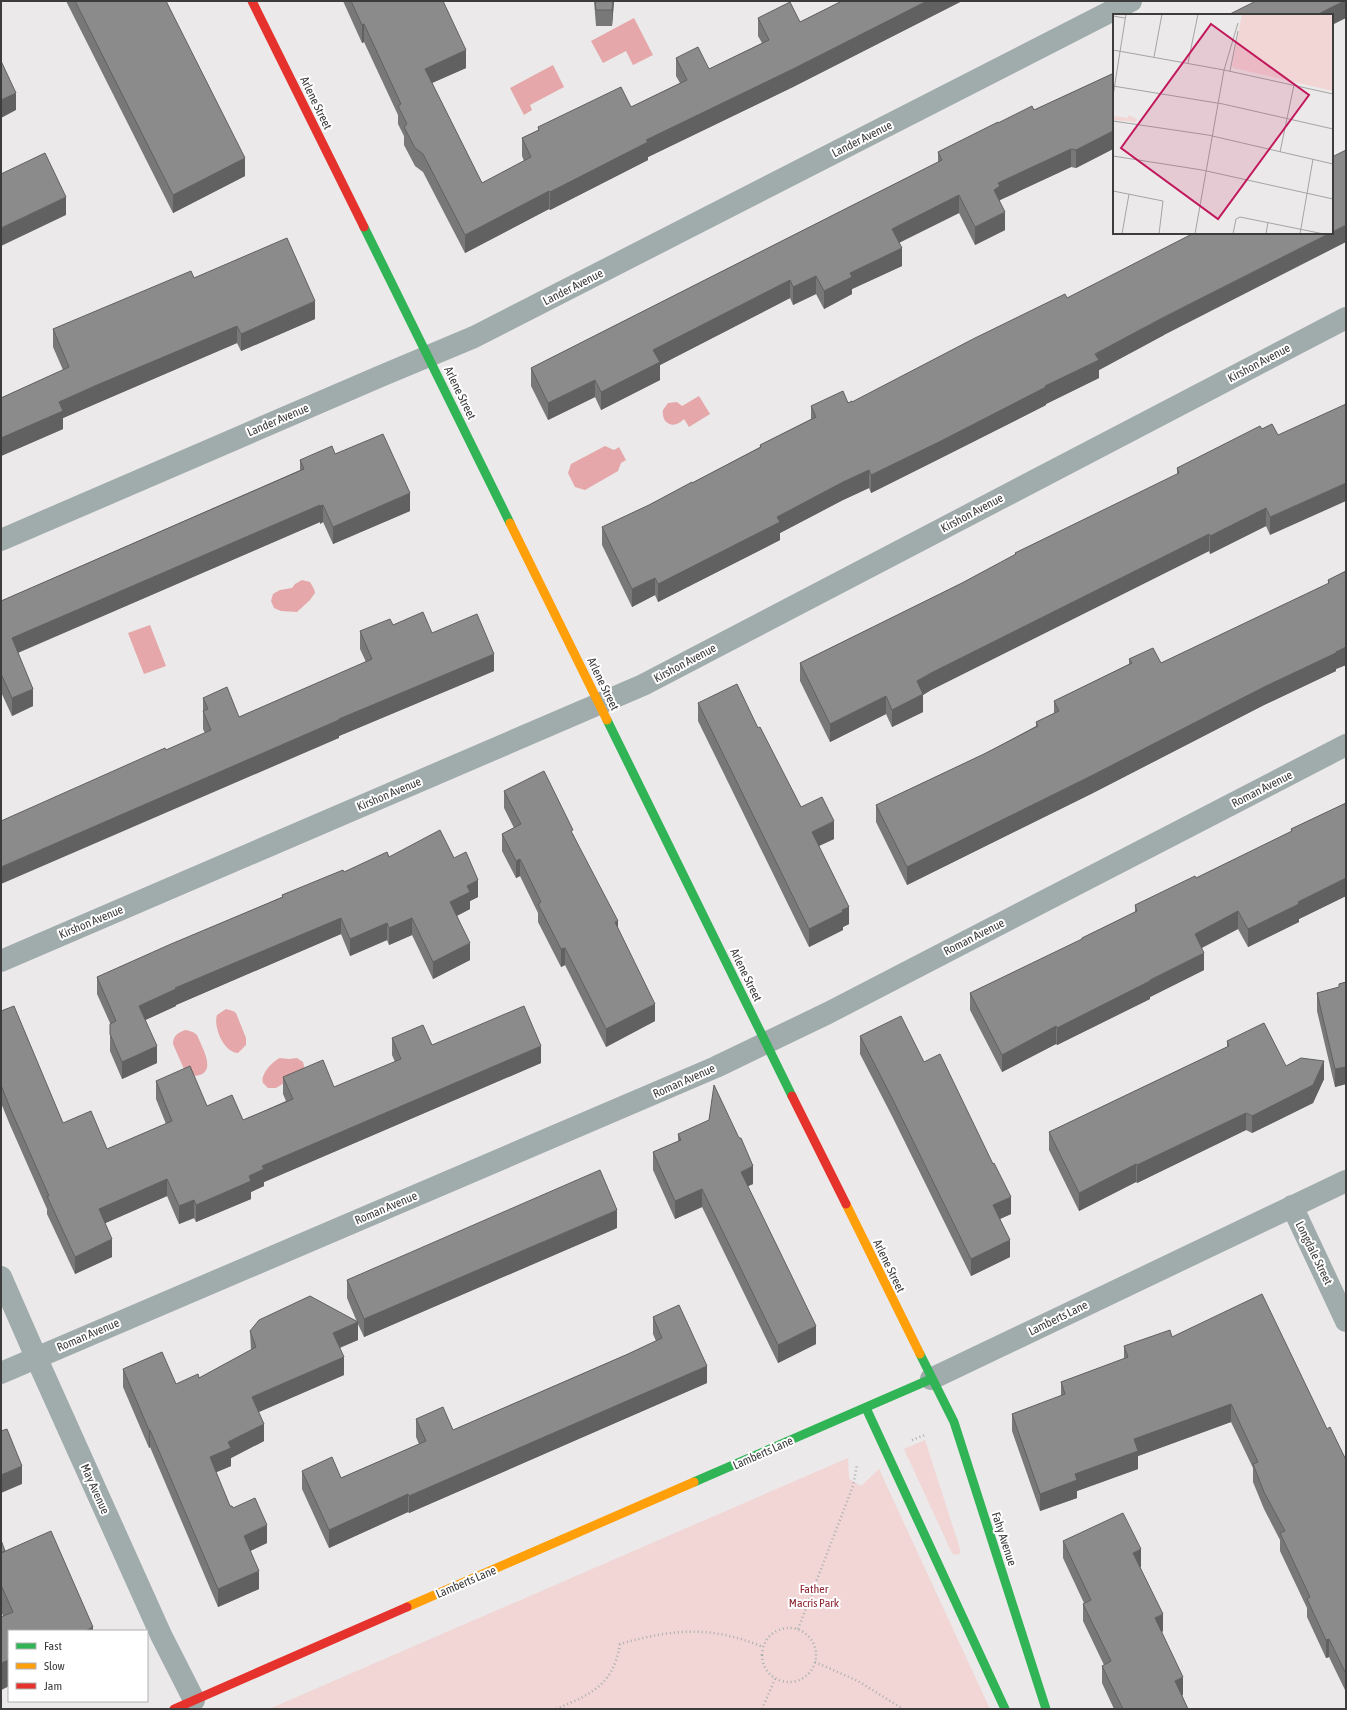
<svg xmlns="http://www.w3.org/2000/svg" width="1347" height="1710" font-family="'Asap Condensed',sans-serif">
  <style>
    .green { fill: #f2d5d5 }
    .water { fill: #e5a7a9 }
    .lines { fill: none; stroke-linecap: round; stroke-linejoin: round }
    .path { stroke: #a9afaf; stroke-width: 2.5; stroke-dasharray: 1 3; stroke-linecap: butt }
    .street { stroke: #a0abab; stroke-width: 22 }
    .fast { stroke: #30b455; stroke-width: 9 }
    .slow { stroke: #ff9f0a; stroke-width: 9 }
    .jam { stroke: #e5322d; stroke-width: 9 }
    .wall { fill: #787878 }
    .shaded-wall { fill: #626161 }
    .building { fill: #8c8b8b; stroke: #626161 }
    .labels { text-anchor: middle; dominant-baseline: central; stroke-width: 4; stroke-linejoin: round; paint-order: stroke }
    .street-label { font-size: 12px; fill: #3d3c3c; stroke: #fff }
    .park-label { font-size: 12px; fill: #8c2632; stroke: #fff }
    .inset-road { fill: none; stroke: #a5a4a4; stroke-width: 1 }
    .view { fill: #c2185b; fill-opacity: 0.15; stroke: #c2185b; stroke-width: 2 }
    .inset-edge { fill: none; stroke: #3d3c3c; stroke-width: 2 }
  </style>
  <rect width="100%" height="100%" fill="#ebe9e9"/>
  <path class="green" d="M925,1440l35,109v4l-2,2 -5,-1 -2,-3 -47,-102z
    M848,1458l1,21 12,7 18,-17 111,240h-721z"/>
  <path class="water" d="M634,18l19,37 -20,10 -7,-14 -23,12 -12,-22z
    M553,65l11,22 -34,18 2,5 -8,5 -14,-27z
    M699,396l11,18 -21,13 -5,-8c-10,11 -23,5 -21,-9l5,-7 9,-1 5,4z
    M605,446l9,4 5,-3 7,13 -5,3 -3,8 -33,19 -10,-3 -7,-14 3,-9z
    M302,580l8,2 4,7 1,4 -5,7 -13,12 -16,-1 -7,-3 -3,-7 2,-7 7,-4 12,-2 3,-4z
    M150,625l16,41 -22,8 -16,-41z
    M226,1009l7,2 3,2 10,25v7l-8,8c-14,0 -25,-26 -21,-38z
    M186,1030l7,2 4,3c5,13 22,39 -3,41l-10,-7 -11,-25c0,-8 5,-12 13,-14z
    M280,1058l9,1 8,-1 6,4 2,8 -29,18h-8l-5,-5c-3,-9 10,-22 17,-25z"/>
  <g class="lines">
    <path class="path" d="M912,1440l13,-5
      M762 1655a27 27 0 1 1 54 0a27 27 0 1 1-54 0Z
      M798,1629l55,-143 4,-21
      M815,1662l43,19 45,28
      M556,1709c35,-15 57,-23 64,-65 53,-15 90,-19 143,3
      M762,1709l13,-30"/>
    <path class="street" d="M1,540l380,-164 93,-39 657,-336
      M1,961l642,-276 703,-367
      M1292,1206l54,115
      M1,1277l35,80 125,278 33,65
      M1,1373l715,-306 112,-54 518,-268
      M931,1379l415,-198"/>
    <path class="fast" d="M364,227l146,296
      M607,720l185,376
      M920,1354l34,68 92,287
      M866,1408l139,301
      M694,1482l237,-103"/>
    <path class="slow" d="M510,523l97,197
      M846,1204l74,150
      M407,1607l287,-125"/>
    <path class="jam" d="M252,1l112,226
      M792,1096l54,108
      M174,1709l233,-102"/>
  </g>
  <path class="wall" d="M66,1h100l79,175 -72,37z
    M343,1h100l23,67 -34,15 50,100 42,-22 -2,-5v-18l16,-8v-3l93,-20 49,-24 -4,-7v-18l33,11 53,-26 -4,-7v-18l42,4 42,-21h120l-169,86 -145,70v3l-98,50 -1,-1 -84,44 -42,-81 -8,-6 -11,-21v-9l-6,-12v-9l-34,-73 -2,1z
    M594,1h20l-2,25h-16z
    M1114,73v77l-1,-1 -37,19 -5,-1 -71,33v3l5,27 -30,15 -16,-32 -60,30 3,23 -50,23v5l-28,15 -8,-15 -23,11 -3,-7 -130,67v15l-59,30 -6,-13 -47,23 -17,-34v-18l407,-206v-10l60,-29 36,-13z
    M194,278l121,41 -74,32 -4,-8 -140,60 -34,15v11l-62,27v-58l62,-28 -10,-23v-18z
    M1067,298l97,37 -65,35v8l-53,26v1l-107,54 -68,34 -2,-5 -26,12 -63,33v7l-122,62 -3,-7 -23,12 -30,-62v-18l47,-22 43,-22 68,-36v-2l51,-26v-13l41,-4z
    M1272,424l-2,111 -4,-9 -56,28 -1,-3 -278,139 -8,5v17l-31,15 -6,-13 -56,28 -30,-61v-18l162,-80 53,-28v-2l162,-78v-7z
    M335,454l75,57 -77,33 -10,-22 -3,2v-2l-302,131 15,53 -21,10 -11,-24v-91l299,-131v-10z
    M1346,571v94l-10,4v2l-72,34 -173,89 -184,91 -31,-63v-17l108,-51 52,-28v-4l18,-9v-12l75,-37v-5l32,4 167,-79v-4z
    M393,625l39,8 62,38 -155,65v2l-173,12 39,-17 -2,-4v-31l36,19 127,-55 -6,-13v-18z
    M698,703l60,25 43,79 33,32 -15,7 30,78 -6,3v3l-34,17 -111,-226z
    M504,791l69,43 45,95 37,92 -49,26 -41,-82 -4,2 -23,-45v-9l-18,-37 -4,2 -14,-27v-17l12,-6 -10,-20z
    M1346,803v93l-47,23v3l-51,25 -10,-18 -36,19 2,22 -54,27v2l-93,46 -1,-1 -54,28 -32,-62v-17l112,-53v-2l53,-26v-7l61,-27 95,-46v-3z
    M389,857l65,1 24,39 -8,4v8l-13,7 13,44 -37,19 -21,-44 -23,10 -2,-5 -37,16 -9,-22 -165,71v1l-31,14 12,43 -35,16 -12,-28v-28l-13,-29v-17l185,-80v-2l62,-23z
    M1346,982v102l-11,3 -18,-76v-18l22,-6v-3z
    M1,1011l62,112 44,26 59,-25 -10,-25v-18l51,25 36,14 43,-19 -3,-7v-17l51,10 61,-25 -3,-7v-17l40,7 109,18 -277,119v4l-13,6v7l-55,23 -2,-4 -15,6 -12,-28 -62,27 7,34 -37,17 -28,-60v-5l-37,-84 -9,-22z
    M860,1036l64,26 87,152 -11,5 10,38 -39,19 -79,-160 -32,-62z
    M1227,1041l59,25 38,13 -11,24 -61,30 -6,-3 -109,53 -1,-1 -57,29 -30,-61v-18l178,-85z
    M678,1134l75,50 -5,2 68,158 -38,19 -76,-156 -27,12 -22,-49v-18l25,-11z
    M617,1228l-253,109 -6,-13v16l-18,8 4,27 -86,37 6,29 -33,17v8l-15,6 14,34 3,2 34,35 -17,8 9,38 -41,18 -68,-160 -1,1 -26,-61v-18l53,15 23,-6 52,-28 -1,-19 107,-9 -10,-24v-18z
    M653,1317l54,66 -298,130 -1,-1 -79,36 -27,-59v-18l39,7 78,-34 -3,-7v-18l37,11 175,-76 28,-13 -3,-7z
    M1172,1337l155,92 19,31v232l-17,-35 -3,1 -19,-41v-9l-27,-57v-11l-16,-31 -11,-27v-14l-22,-46 -93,34v13l-61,22v7l-37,13 -28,-80v-17l49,-18v-14l63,-23v-13z
    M1,1540l4,11 88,80h-84v55l-8,4v-73l2,-1 -2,-5z
    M1063,1541l78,26h-1l23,64 -1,1 21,63h-1l6,14h-74l-12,-26v-17l2,-1 -21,-44v-17l1,-1 -21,-45z"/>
  <path class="shaded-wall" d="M613,1h1l-2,25v-16z
    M927,1h35l-169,86 -145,70v3l-98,50v-18l96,-52z
    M1344,1h2v17l-14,7v-10h-16z
    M364,24v18l-2,1v-18z
    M466,50v18l-41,18v-17z
    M16,93v17l-15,8v-18z
    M1113,131v18l-37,19v-18z
    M1071,149v18l-71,33v4l-6,-14 4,-7z
    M245,158v18l-72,37v-18z
    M549,191v18l-84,44v-18z
    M959,195v18l-67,33v-17z
    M66,197v18l-65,31v-18z
    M1005,212v18l-30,15v-18z
    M1346,225v17l-182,93 -65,35v8l-53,26v1l-107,54 -68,34v-18l174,-89 50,-32 69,-37 166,-84h2v-1z
    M902,248v18l-50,23v5l-28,15v-18l26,-18z
    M816,276v18l-23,11v-18z
    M790,280v18l-130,67v15l-59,30v-18l52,-42z
    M315,301v18l-74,32v-17z
    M237,326v17l-174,75v11l-62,27v-18l58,-36 38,-17z
    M595,380v17l-47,23v-17z
    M869,470v18l-26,12 -63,33v7l-122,62v-18l119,-67 66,-35z
    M1346,483v18l-76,34v-18z
    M410,493v18l-77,33v-17z
    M320,505v17l-308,133v-17z
    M323,505v17l-3,2v-18z
    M1266,508v18l-56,28v-18z
    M1209,534v17l-278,139 -8,5v17l-31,15v-17l25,-29 14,-8z
    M655,578v17l-23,12v-18z
    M1346,647v18l-10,4v2l-72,34 -173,89 -184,91v-18l357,-180z
    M494,654v17l-155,65v2l-338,146v-17l338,-148z
    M33,689v17l-21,10v-18z
    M886,696v18l-56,28v-18z
    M834,821v18l-22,10v-17z
    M520,859v17l-4,2v-17z
    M1346,878v18l-47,23v3l-51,25v-18l50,-27z
    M478,880v17l-8,4v8l-20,10v-17l17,-16z
    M849,907v17l-6,3v3l-34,17v-18l33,-19z
    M1238,911v18l-43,22v-17z
    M341,918v16l-165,71v1l-37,17v-17l36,-18z
    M412,918v17l-23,10v-17z
    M618,921v17l-3,-16z
    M387,923v17l-37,16v-17z
    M470,943v17l-37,19v-17z
    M565,948v17l-4,2v-18z
    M1204,953v17l-54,27v2l-93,46v-17z
    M655,1004v17l-49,26v-18z
    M1056,1026v18l-54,28v-17z
    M157,1046v17l-35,16v-17z
    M541,1046v17l-277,119v4l-13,6v7l-55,23v-17l53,-29 13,-10z
    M1324,1061v18l-11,24 -61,30v-17z
    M1346,1067v17l-11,3v-18z
    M1246,1113v17l-109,53v-18z
    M1136,1164v18l-57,29v-18z
    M753,1166v18l-12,5v-17z
    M167,1179v17l-68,30v-17z
    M702,1189v18l-27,12v-18z
    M1011,1197v17l-18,8v-17z
    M194,1200v18l-15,6v-18z
    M617,1210v18l-253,109v-18z
    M112,1239v18l-37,17v-17z
    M1010,1240v17l-39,19v-17z
    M358,1322v18l-25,10v-17z
    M816,1326v18l-38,19v-18z
    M344,1357v18l-92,40v-18z
    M707,1366v17l-298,130v-17z
    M1231,1404v18l-93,34v13l-61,22v7l-37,13v-17l35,-20 59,-35z
    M264,1424v17l-33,17v8l-21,9v-18l18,-15z
    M149,1430h1v17l-1,1z
    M22,1466v18l-21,9v-18z
    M408,1494v18l-79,36v-18z
    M267,1525v18l-23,11v-18z
    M1141,1549v18l-8,3v-17z
    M259,1571v18l-41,18v-18z
    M1163,1614v17l-8,4v-17z
    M93,1627v4h-8z
    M1329,1639v18l-3,1v-18z
    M9,1660v26l-8,4v-27z
    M1183,1677v18l-8,4v-18z"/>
  <path class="building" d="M75,1h91l79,157 -72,37z
    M351,1h92l23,49 -41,19 57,114 49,-26 -9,-19 17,-8 -1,-3 83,-40 10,20 56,-27 -11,-22 22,-11 11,22 60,-29 -11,-22 32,-16 10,20 42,-21h85l-134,68 -147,71 2,2 -98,50 -1,-1 -84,44 -42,-81 -8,-6 -11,-21 3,-3 -9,-18 3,-2 -37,-80 -2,1z
    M595,1h18l-1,9h-16z
    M1256,1h88l-28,14h-88z
    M1,61l15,32 -15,7z
    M1114,73v59l-1,-1 -37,19 -5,-1 -73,34 2,3 -6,4 11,22 -30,15 -16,-32 -67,34 10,19 -52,25 2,4 -28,14 -8,-15 -23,11 -3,-7 -137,70 7,12 -59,30 -6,-12 -47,23 -17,-35 411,-208 -4,-8 60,-30v1l34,-17 2,4z
    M1346,150v75l-14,7v-75z
    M45,153l21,44 -65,31v-54z
    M1194,233h136l-166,84 -69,37 4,6 -54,26 1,1 -107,55 -68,33 -2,-5 -26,12 -66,35 3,5 -122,62 -3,-6 -23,11 -30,-62 47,-22 43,-23v1l69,-36 -1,-2 56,-28 -5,-11 32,-15 5,12 4,-2v1l121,-63 92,-45 2,4z
    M287,238l28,63 -74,33 -4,-8 -140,59 -38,17 4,9 -62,27v-40l68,-31 -16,-38 138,-58 3,7z
    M1346,404v79l-76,34 -4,-9 -56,28 -1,-2 -278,139 -14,8 6,13 -31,16 -6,-14 -56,28 -30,-61 162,-80 54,-29 -1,-1 164,-80 -2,-5 83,-42 2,3 10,-5 6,11z
    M383,434l27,59 -77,34 -10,-22 -3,1v-1l-308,133 21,51 -21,9 -11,-24v-73l303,-132 -4,-9 32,-14 3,8z
    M1346,571v76l-10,5v1l-72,34 -173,89 -184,91 -31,-62 108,-51 54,-28 -2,-4 23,-11 -5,-10 78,-38 -3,-4 24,-11 8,15 168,-80 -1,-3z
    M423,612l9,21 45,-19 17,40 -155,65v1l-338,147v-46l164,-73 1,2 45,-20 -8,-19 5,-2 -5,-11 24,-11 12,30 133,-58 -12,-28 30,-12 3,6z
    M737,684l21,44 2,-1 41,80 21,-10 12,24 -22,11 37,75 -7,3 1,2 -34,17 -111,-226z
    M544,771l29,59 -2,1 47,90 -3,1 40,82 -49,25 -41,-81 -4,1 -23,-45 3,-2 -21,-43 -4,2 -14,-27 19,-10 -17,-33z
    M1346,803v75l-48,24 1,2 -51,25 -10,-18 -43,23 9,19 -54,27v1l-93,47 -1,-2 -54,29 -32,-62 112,-54v-1l55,-27 -2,-6 60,-29 1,2 96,-47 -1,-2z
    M440,830l14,28 12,-6 12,28 -11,6 3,6 -20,10 20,41 -37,19 -21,-44 -23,10 -2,-5 -37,16 -9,-21 -166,70 1,1 -37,17 18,40 -35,16 -12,-28v-10l6,-3 -19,-44 74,-33 112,-47 -1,-2 61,-25 1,2 43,-20 2,5z
    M1346,982v85l-11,2 -18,-76 22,-6v-3z
    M14,1006l49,117 28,-12 16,38 65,-28 -16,-40 34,-15 17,40 25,-11 11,25 50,-21 -10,-22 40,-17 11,27 67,-28 -9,-21 31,-13 9,20 92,-39 17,40 -279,120 2,3 -15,7 2,5 -55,24 -2,-5 -15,6 -12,-27 -68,30 13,30 -37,18 -28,-61h2l-39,-88 -9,-23v-74z
    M901,1016l23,46 16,-8 53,110 1,-1 17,34 -18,8 17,35 -39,19 -79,-161 -32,-62z
    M1264,1023l22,43 15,-8 23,3 -11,24 -61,31 -6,-3 -109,52 -1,-1 -57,29 -30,-61 180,-86 -2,-5z
    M714,1085l25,53h2l12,28 -12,6 75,154 -38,19 -76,-156 -27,12 -22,-49 28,-12 -3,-6 31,-14z
    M600,1170l17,40 -253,109 -17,-39z
    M1262,1294l65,135 3,-2 16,33v214l-17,-35 -3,1 -19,-41 3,-2 -30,-64 5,-2 -21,-39 -11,-28 5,-2 -27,-58 -97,35 4,12 -63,23 2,6 -37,14 -28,-80 53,-20 -4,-12 67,-25 -4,-11 46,-16 2,7z
    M310,1296l48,26 -25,11 11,24 -92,40 12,27 -36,18 3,6 -21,9 20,49h2l1,2 22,-10 12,27 -23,11 15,35 -41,18 -68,-159h-1l-26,-61 39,-17 14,32 22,-10 1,4 57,-31 -6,-16 9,-11z
    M679,1305l28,61 -298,130 -1,-2 -79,36 -27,-59 30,-14 9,21 85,-37 -10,-22 27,-12 10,23 175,-76 34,-16 -9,-21z
    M7,1429l15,37 -21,9v-44z
    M1123,1513l18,36 -8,4 30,61 -8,4 28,59 -8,4 13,28h-65l-21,-43 9,-5 -28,-57 8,-4 -28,-59z
    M51,1531l42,96 -8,4h-76v29l-8,3v-46l12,-5 -12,-27v-32z
    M1,1540l4,11 -4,2z"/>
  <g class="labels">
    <g class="street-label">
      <text transform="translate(316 103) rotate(64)">Arlene Street</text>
      <text transform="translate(862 139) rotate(-27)">Lander Avenue</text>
      <text transform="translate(573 287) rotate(-27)">Lander Avenue</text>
      <text transform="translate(1259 363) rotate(-28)">Kirshon Avenue</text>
      <text transform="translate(460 393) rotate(64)">Arlene Street</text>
      <text transform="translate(278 420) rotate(-23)">Lander Avenue</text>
      <text transform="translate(972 513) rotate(-28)">Kirshon Avenue</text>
      <text transform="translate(685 663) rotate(-28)">Kirshon Avenue</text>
      <text transform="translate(603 684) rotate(64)">Arlene Street</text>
      <text transform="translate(1262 789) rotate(-27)">Roman Avenue</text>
      <text transform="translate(389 794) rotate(-23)">Kirshon Avenue</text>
      <text transform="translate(91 922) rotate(-23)">Kirshon Avenue</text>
      <text transform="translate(974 937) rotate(-27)">Roman Avenue</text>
      <text transform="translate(746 975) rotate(64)">Arlene Street</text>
      <text transform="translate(684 1081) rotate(-24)">Roman Avenue</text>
      <text transform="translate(386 1208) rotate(-23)">Roman Avenue</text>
      <text transform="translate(1314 1253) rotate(64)">Longdale Street</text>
      <text transform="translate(889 1266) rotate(64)">Arlene Street</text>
      <text transform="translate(1058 1318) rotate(-26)">Lamberts Lane</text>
      <text transform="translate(88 1335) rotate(-23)">Roman Avenue</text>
      <text transform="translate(763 1453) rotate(-24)">Lamberts Lane</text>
      <text transform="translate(95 1489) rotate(66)">May Avenue</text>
      <text transform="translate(1004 1539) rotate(72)">Fahy Avenue</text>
      <text transform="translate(466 1582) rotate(-23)">Lamberts Lane</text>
    </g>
    <g class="park-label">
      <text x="814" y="1589">Father<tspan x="814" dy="14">Macris Park</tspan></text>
    </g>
  </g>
  <g transform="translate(1113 14)">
    <rect width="220" height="220" fill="#ebe9e9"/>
    <path d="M129,0h87l4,3v74l-99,-23 -2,-2zM15,101l9,4 -1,3 -22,-2v-4l14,2z" fill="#f2d5d5"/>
    <path class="inset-road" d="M0,2l12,2M125,9l-14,47 109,24M0,36l111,20 -29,164M41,43l8,-43M75,49l10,-49M117,57l8,-40M0,72l110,18 110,25M0,82l13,-82M0,107l95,14 125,29M167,138l14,-67M0,142l89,14 131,29M0,177l50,10 -4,33M9,220l7,-40M120,220l3,-15 4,-2 84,17M153,220l2,-12M187,220l13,-75"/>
    <path class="view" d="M98,10l98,71 -91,124 -97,-71z"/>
    <rect width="220" height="220" class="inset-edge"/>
  </g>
  <rect width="1347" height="1710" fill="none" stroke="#3d3c3c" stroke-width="4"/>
  <rect x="8" y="1630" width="140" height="72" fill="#ffffff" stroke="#b1b1b1"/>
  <rect x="16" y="1643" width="20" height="6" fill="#30b455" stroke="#b1b1b1"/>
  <text x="44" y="1650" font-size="12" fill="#3d3c3c">Fast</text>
  <rect x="16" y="1663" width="20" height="6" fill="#ff9f0a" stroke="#b1b1b1"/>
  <text x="44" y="1670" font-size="12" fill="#3d3c3c">Slow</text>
  <rect x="16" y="1683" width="20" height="6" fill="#e5322d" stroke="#b1b1b1"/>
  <text x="44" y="1690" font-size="12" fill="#3d3c3c">Jam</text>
</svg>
